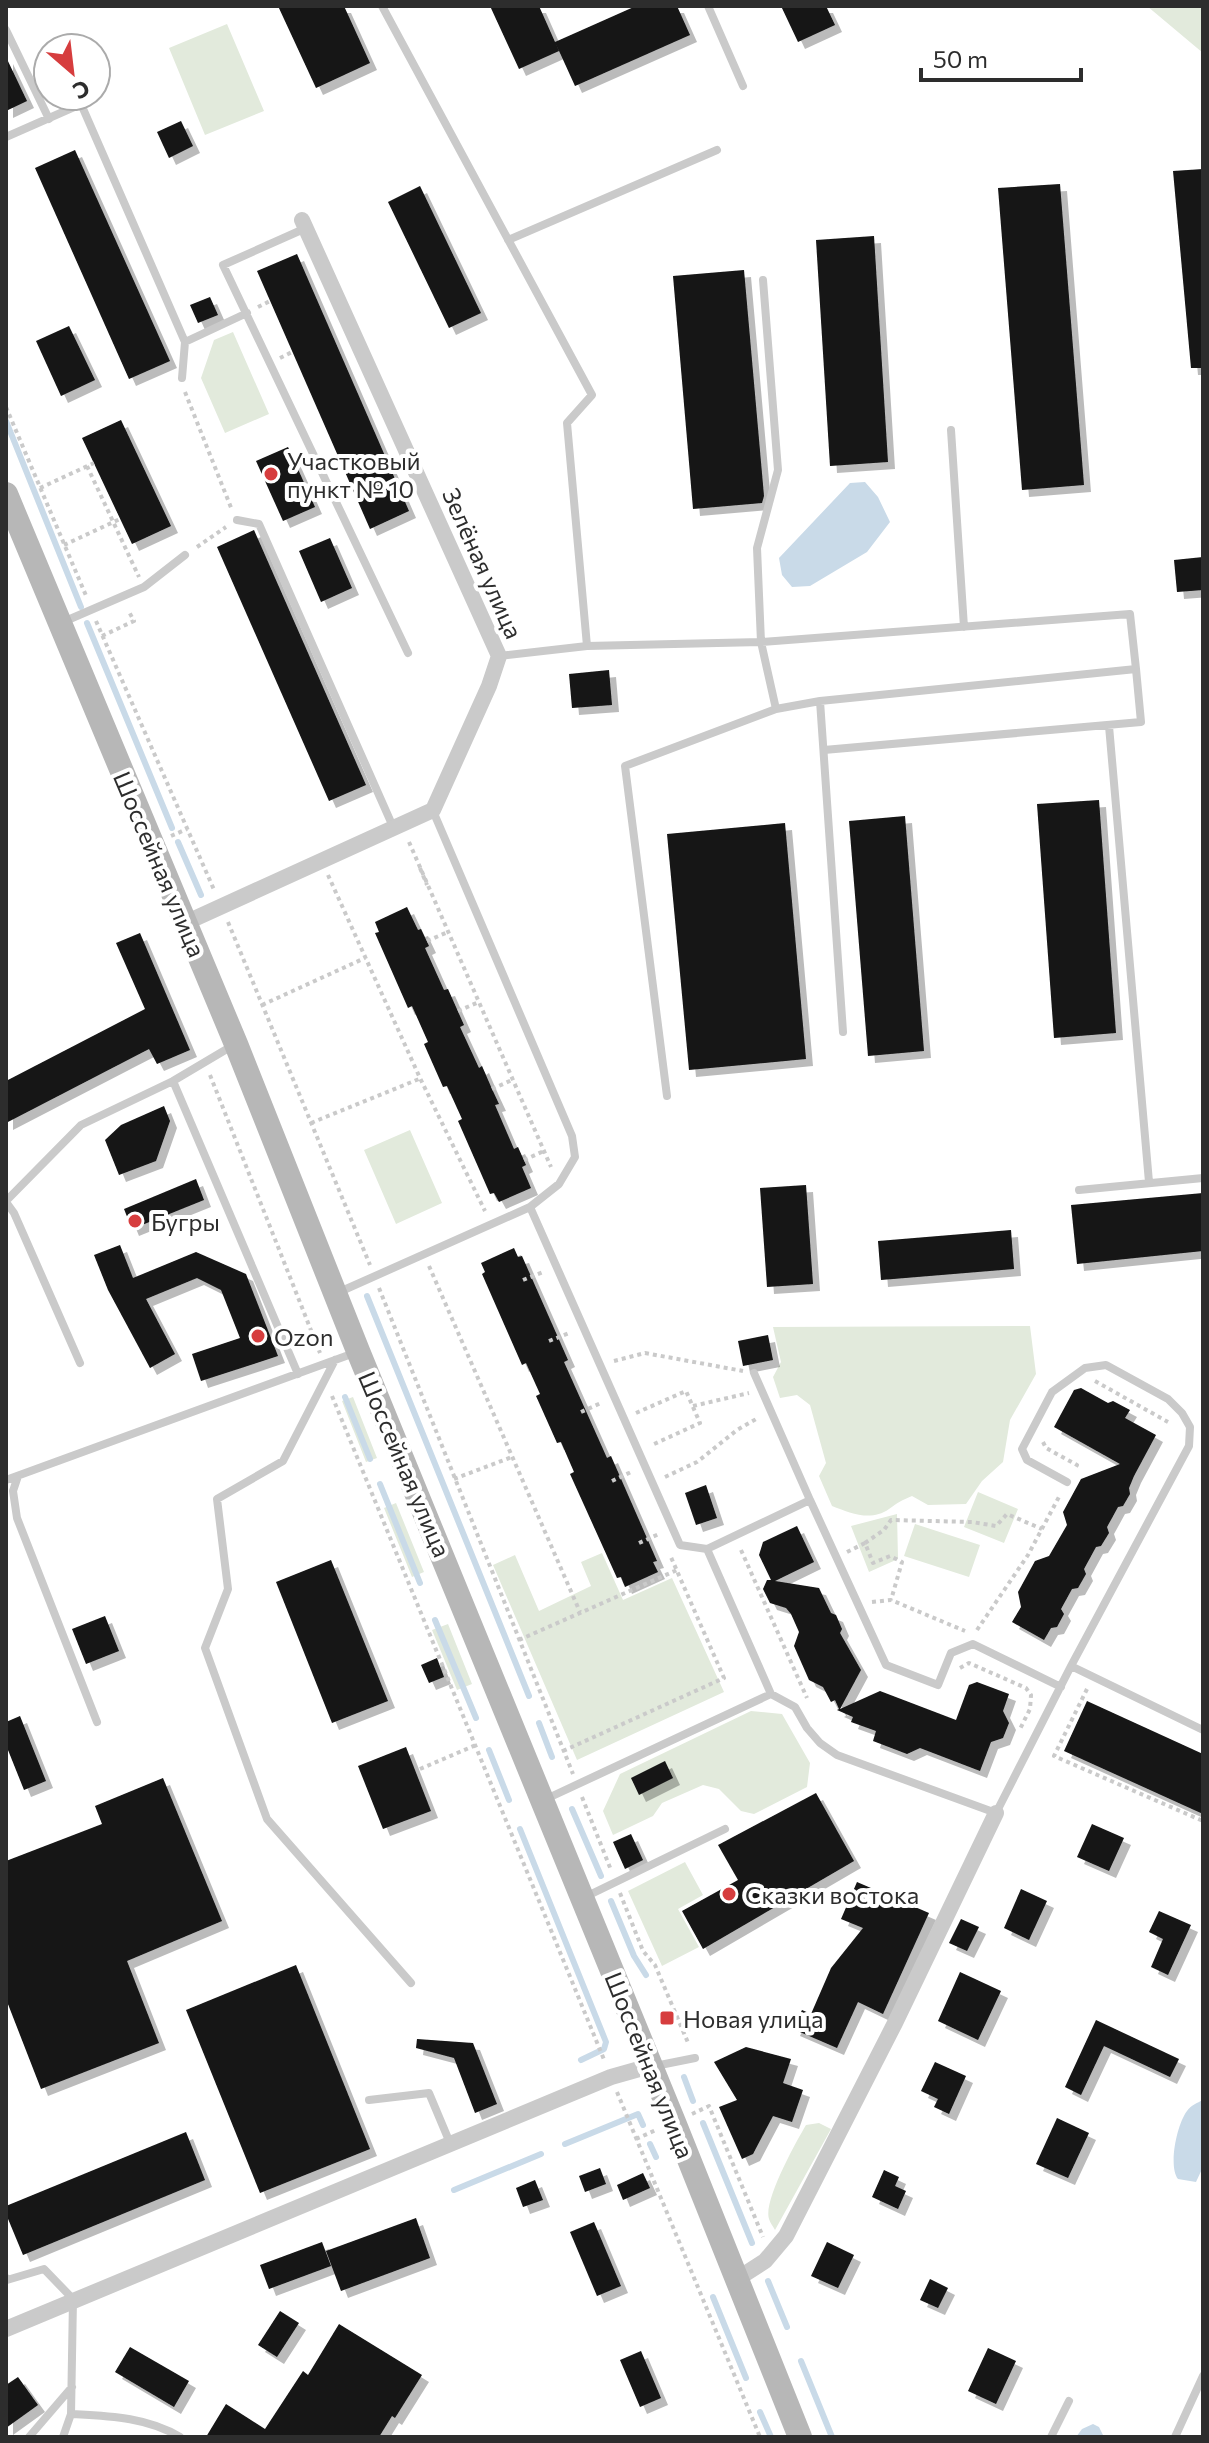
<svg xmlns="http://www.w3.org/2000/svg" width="1209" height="2443" font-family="Commissioner,sans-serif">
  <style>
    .green { fill: #e2eadc }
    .water { fill: #c9dae8 }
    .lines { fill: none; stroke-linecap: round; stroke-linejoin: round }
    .stream { stroke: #c9dae8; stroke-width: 6 }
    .building { fill: #141414; filter: url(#shadow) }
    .path { stroke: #cacaca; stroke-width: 4; stroke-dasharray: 4 4; stroke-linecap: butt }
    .lane { stroke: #cacaca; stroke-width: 8 }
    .street { stroke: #cacaca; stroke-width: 16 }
    .secondary { stroke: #b7b7b7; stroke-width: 24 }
    .poi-dot { fill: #d63d3e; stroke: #fff; stroke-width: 3 }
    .labels { text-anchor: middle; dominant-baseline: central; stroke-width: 8; stroke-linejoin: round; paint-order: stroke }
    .poi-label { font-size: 24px; fill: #2d2d2d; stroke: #fff; text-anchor: start }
    .street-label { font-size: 24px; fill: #2d2d2d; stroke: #fff }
  </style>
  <defs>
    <filter id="shadow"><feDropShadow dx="7" dy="7" stdDeviation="0" flood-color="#0004"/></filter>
  </defs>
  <rect width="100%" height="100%" fill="#fff"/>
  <path class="green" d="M1147,6h56v47z
    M227,24l37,87 -59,24 -36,-87z
    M233,332l36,82 -44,19 -24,-55 13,-38z
    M410,1130l32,73 -46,21 -32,-74z
    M1030,1326l6,48 -26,46 -7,42 -21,19 -16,23 -38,1 -16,-9c-10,4 -15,7 -23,13 -18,13 -39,4 -57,-3l-13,-30 7,-13 -16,-58 -13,-10 -17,3 -7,-21 8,-15 -8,-35z
    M353,1397l24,61 -11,4 -24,-61z
    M978,1492l40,17 -14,34 -40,-16z
    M396,1503l28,69 -12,5 -28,-69z
    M897,1514l1,45 -29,13 -18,-46z
    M915,1524l65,21 -11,32 -65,-21z
    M602,1553l21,47 49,-22 52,114 -147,68 -84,-195 22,-10 24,56 52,-25 -10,-24z
    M448,1624l24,60 -15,6 -25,-60z
    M751,1711l31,3 28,49 -3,24 -53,27 -13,-3 -22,-22 -16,-4 -41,18 -9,13 -40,19 -10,-24 17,-37z
    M685,1862l18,33 -25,14 21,38 -37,19 -34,-75z
    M819,2123l12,6 -56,101c-2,-4 -5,-7 -6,-11 -6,-18 27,-77 37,-94z"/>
  <path class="water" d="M865,482l13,15 12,25 -23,30 -57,34 -18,1 -10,-12 -3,-17 71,-75z
    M1203,2100v67l-7,15 -18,-3c-10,-13 -1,-55 9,-68 4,-6 10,-8 16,-11z
    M1093,2424l6,3 5,10h-28l6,-8z"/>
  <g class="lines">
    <path class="stream" d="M6,421l75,186
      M87,623l85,205
      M178,842l23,53
      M367,1296l162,400
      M345,1397l25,62
      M380,1484l40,99
      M435,1620l41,98
      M539,1723l13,34
      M489,1750l20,50
      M572,1809l29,67
      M520,1829l86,213 -2,7 -23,11
      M611,1901l23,55 12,19
      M684,2077l9,24
      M703,2123l49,120
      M565,2144l73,-30 5,11
      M650,2144l6,13
      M454,2190l87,-36
      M768,2281l19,46
      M713,2297l33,81
      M801,2361l31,76
      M760,2412l11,25"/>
  </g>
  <path class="building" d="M278,6h66l26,57 -54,25z
    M490,6h49l20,45 -40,18z
    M636,6h41l13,29 -115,51 -20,-44z
    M781,6h45l9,19 -37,17z
    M6,57l21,44 -21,10z
    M181,121l12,25 -24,12 -12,-26z
    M75,150l95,211 -41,18 -94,-211z
    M1203,169v199h-12l-18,-197z
    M1060,184l24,301 -62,5 -24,-302z
    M420,186l61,127 -32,15 -61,-126z
    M874,236l14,226 -58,4 -14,-226z
    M297,254l112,257 -39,18 -113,-258z
    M744,270l20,226 -2,7 -69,6 -20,-233z
    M210,297l8,18 -20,8 -8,-18z
    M69,326l26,54 -34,16 -25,-55z
    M121,420l50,106 -39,18 -50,-106z
    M288,447l27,60 -32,14 -27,-60z
    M254,530l112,255 -37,16 -112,-254z
    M330,538l22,50 -31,14 -22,-51z
    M1203,557v33l-26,2 -3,-32z
    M609,670l3,35 -40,3 -3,-34z
    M1099,800l17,233 -62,5 -17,-234z
    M905,816l19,235 -56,5 -19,-235z
    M785,823l21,236 -117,11 -22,-236z
    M407,907l11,23 3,-1 8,17 -4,2 19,42 4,-1 16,36 -4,2 19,41 3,-2 10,23 7,15 -4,1 19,44 4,-2 8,18 -4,2 9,21 -32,14 -5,-9 -4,1 -32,-73 4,-2 -15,-33 -4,1 -19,-43 4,-2 -16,-36 -4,2 -33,-75 4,-1 -4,-10z
    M140,933l50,117 -33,14 -8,-15 -143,74v-42l139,-72 -29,-66z
    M164,1106l6,15 -14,40 -37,14 -14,-35 16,-15z
    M196,1179l8,21 -72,29 -8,-20z
    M806,1185l7,99 -46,3 -7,-99z
    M1203,1193v58l-126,13 -6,-59z
    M1011,1230l3,39 -133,11 -3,-39z
    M120,1245l13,33 63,-26 50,22 32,82 -77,25 -9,-27 48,-16 -19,-48 -24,-12 -51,21 29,55 -25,14 -42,-78 -14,-35z
    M514,1248l4,9 4,-1 46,104 -4,2 43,96 4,-2 46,105 -4,1 5,10 -33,15 -4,-10 -4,1 -47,-104 4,-2 -13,-30 -4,1 -21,-47 4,-2 -14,-31 -4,2 -40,-91 3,-2 -4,-9z
    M768,1335l5,25 -30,6 -5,-25z
    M1081,1388l27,15 5,-2 17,9 -5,8 31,17 -22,41 -5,12 1,6 -7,12 -5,1 -6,11 -5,9 2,6 -8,13 -5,1 -12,22 2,5 -8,14 -6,1 -11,20 3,5 -7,13 -6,1 -7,12 -32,-18 9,-15 -3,-15 17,-31 14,-5 18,-31 -4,-13 18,-33 39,-15 -66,-37 20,-37z
    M706,1485l11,33 -21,7 -11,-32z
    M797,1526l17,36 -39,19 44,7 12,25 5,2 6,14 -2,4 21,37 -21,39 40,-18 76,29 13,-35 8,-3 32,12 -6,17 6,12 -6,15 -12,4 -11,29 -60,-23 -13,6 -34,-13 3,-10 -25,-9 2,-5 -16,-7 2,-1 -4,-9 -4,2 -8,-15 -14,-7 -15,-34 5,-14 -8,-18 -5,-6 -16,-5 -7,-14 4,-9h4l-12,-25 4,-13z
    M331,1560l57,141 -56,22 -56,-141z
    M105,1616l14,35 -33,13 -14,-35z
    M437,1658l7,19 -15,6 -8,-18z
    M1087,1701l116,53v60l-139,-63z
    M20,1716l26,65 -22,9 -18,-45v-23z
    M406,1747l25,64 -48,18 -25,-63z
    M665,1761l8,17 -34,17 -8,-17z
    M163,1778l59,143 -95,40 32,82 -118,46 -35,-90v-138l96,-37 -7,-18z
    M816,1793l38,68 -151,88 -21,-38 56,-31 -20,-35z
    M1092,1824l32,14 -15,33 -32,-14z
    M631,1834l12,26 -18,9 -12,-27z
    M857,1882l72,31 -46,101 -25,-12 -21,46 -44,-19 9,-19 9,4 20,-46 32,-40 -22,-9z
    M1021,1889l26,12 -18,39 -25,-12z
    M1159,1911l32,14 -23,50 -17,-8 12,-28 -14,-7z
    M961,1919l18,8 -12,24 -18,-8z
    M296,1965l74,184 -110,44 -74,-183z
    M960,1972l41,19 -23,49 -40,-19z
    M1096,2020l83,39 -9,18 -66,-31 -23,49 -16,-8z
    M417,2039l56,4 24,61 -22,9 -21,-55 -38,-10z
    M746,2047l45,12 -8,24 20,7 -11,32 -19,-6 -20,38 -11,5 -23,-52 18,-7 -23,-38z
    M935,2062l31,14 -17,38 -15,-7 4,-8 -17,-8z
    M1057,2118l32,15 -21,45 -32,-14z
    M186,2132l19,48 -182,75 -17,-41v-8z
    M600,2168l6,16 -21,8 -6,-16z
    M884,2170l15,7 -4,9 11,5 -8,18 -26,-12z
    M643,2173l7,15 -27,12 -6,-15z
    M535,2180l8,20 -20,7 -7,-19z
    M416,2218l14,40 -89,33 -15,-40z
    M594,2222l27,64 -24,10 -27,-64z
    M322,2242l9,24 -62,23 -9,-24z
    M827,2242l27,13 -16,33 -27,-12z
    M930,2279l18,9 -10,20 -18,-8z
    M280,2311l19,12 -22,34 -19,-12z
    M339,2324l83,51 -27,43 -3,-2 -13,21h-173l20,-33 39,25 38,-58 5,4z
    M130,2347l59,34 -15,26 -59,-35z
    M988,2348l28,13 -20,43 -28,-13z
    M641,2351l20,47 -21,9 -20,-47z
    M18,2377l20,28 -32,23v-43z"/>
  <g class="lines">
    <path class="path" d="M258,307l12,-6
      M280,358l12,-6
      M185,392l47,118
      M6,407l81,191
      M87,466l52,111
      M40,488l54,-25
      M64,545l56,-26
      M197,547l29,-20
      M96,621l119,271
      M102,636l32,-15 -6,-11
      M171,836l16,-7
      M409,842l142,325
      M420,868l7,17
      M328,875l92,203 65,133
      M228,922l142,343
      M427,941l21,-9
      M262,1005l103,-47
      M458,1011l21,-9
      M210,1075l110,278
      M492,1089l20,-9
      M311,1123l108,-44
      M524,1160l20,-9
      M429,1266l151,346
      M523,1280l20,-8
      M379,1288l194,486
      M549,1341l20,-8
      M614,1361l31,-8 98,18
      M1095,1381l73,41
      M332,1396l273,666
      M693,1406l56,-13
      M581,1412l20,-9
      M636,1413l50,-22 14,32 -48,22
      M1043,1442l3,6 31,17 -3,4
      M665,1477l32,-15 40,-32 21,-12
      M454,1479l58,-22
      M612,1481l19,-9
      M639,1543l20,-9
      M865,1543l19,-13 7,-10 81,2 24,4 11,-12 35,15
      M741,1550l66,148
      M847,1552l18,-9 8,20 17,-7 12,6 -11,38
      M872,1602l19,-2 74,31
      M977,1630l51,-75 32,-60
      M519,1640l158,-70
      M960,1668l9,-5 57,25 5,7 -1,14 -11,22
      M1087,1689l-33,67 149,65
      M563,1751l161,-73 -54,-123
      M420,1769l56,-24
      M582,1797l29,73
      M620,1893l23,58 12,14 34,80
      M617,2092l143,345
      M692,2114l17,-8 54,131
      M636,2139l20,-9"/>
    <path class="lane" d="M382,6l210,389 -25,28 20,223
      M708,6l35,80
      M6,30l43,89
      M6,137l75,-33 104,238 -3,36
      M306,228l-83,37 185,388
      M508,240l209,-90
      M763,280l15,190 -21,78 4,94 369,-28 6,55 -316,32 -44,8
      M185,342l62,-29
      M951,430l13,197
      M237,520l22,4 135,305
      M63,622l81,-35 41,-32
      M499,656l88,-10 174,-4 15,67 -151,57 42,330
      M820,701l23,331
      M1109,726l40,456
      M824,750l317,-28 -5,-53
      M173,1081l125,293
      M1079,1190l124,-12
      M6,1201l75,-76 92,-44 59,-35
      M6,1202l8,11 66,150
      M530,1207l150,338 27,4
      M337,1293l193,-86 29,-23 16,-27 -3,-21 -139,-325
      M335,1360l-52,101 -66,38 11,90 -23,59 62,171 144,164
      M754,1373l56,127
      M18,1476l-5,15 4,27 80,204
      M6,1480l351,-128
      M1071,1666l132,64
      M771,1694l-64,-145 103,-49 76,165 52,20 13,-32 22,-9 88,43
      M546,1799l225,-105 24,13 12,21 13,15 17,12 159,58 75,-147 118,-220 1,-19 -8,-14 -14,-14 -62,-34 -21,3 -33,24 -30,57 5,11 40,22
      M585,1897l140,-68
      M655,2066l40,-8
      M369,2100l60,-7 21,50
      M6,2278l1,2 37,-11 29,30 -2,115 -8,23
      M71,2414c38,2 76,3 109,23
      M29,2437l43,-50
      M1051,2437l18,-36
      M1175,2437l28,-61"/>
    <path class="street" d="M185,923l248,-113 56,-124 10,-30 -197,-436
      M737,2279l28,-18 21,-25 109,-213 101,-210
      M6,2329l605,-252 39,-11"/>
    <path class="secondary" d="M6,494l230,550 122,307 316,771 126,315"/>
  </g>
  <g class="poi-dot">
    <circle cx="271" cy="474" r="8"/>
    <circle cx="135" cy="1221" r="8"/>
    <circle cx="258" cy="1336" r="8"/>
    <circle cx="729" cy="1894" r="8"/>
    <rect x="659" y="2010" width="16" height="16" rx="4"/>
  </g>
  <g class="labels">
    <g class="poi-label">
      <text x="287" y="460">Участковый<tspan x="287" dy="28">пункт № 10</tspan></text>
      <text x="151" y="1221">Бугры</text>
      <text x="274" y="1336">Ozon</text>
      <text x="745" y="1894">Сказки востока</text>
      <text x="683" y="2018">Новая улица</text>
    </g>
    <g class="street-label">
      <text transform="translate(483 563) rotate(66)">Зелёная улица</text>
      <text transform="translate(160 864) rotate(67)">Шоссейная улица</text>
      <text transform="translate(405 1464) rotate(67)">Шоссейная улица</text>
      <text transform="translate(650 2065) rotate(68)">Шоссейная улица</text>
    </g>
  </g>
  <rect width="1209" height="2443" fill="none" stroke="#2d2d2d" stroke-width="16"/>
  <g transform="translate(72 72) rotate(152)"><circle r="38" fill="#ffffff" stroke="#ababab" stroke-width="2"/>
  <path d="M0-6L14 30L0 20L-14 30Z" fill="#d63d3e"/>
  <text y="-12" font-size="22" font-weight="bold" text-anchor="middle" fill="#2d2d2d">С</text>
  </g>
  <path d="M921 68v12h160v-12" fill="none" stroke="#2d2d2d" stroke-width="4"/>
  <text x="933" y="68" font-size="24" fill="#2d2d2d" stroke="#ffffff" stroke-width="6" paint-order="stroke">50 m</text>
</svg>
